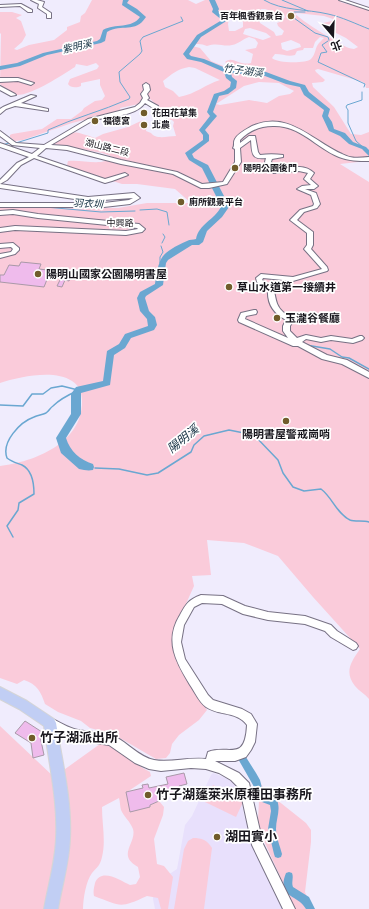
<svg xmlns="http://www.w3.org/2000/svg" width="369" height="909" font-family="'Varela Round','Noto Sans TC',sans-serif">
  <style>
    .built { fill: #e8e0fc }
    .green { fill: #facbda; fill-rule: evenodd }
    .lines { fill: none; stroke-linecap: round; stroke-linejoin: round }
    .stream-far1 { stroke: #6aa7d1; stroke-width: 1 }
    .stream { stroke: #6aa7d1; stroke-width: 1.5 }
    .canal { fill: #6aa7d1; fill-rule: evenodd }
    .river { fill: #6aa7d1; fill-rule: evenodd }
    .building { fill: #efbbec; stroke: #a999a8 }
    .minor-casing { stroke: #777184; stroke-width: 2 }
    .major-casing { stroke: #d5d5d6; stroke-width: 2 }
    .minor { fill: #fff; fill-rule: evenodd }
    .major { fill: #c1cef4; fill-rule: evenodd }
    .poi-dot { fill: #705c2b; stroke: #fff; stroke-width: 1.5 }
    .labels { text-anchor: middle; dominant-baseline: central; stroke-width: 3.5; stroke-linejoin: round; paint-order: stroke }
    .far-poi-label { font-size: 9px; font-weight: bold; fill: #18161d; stroke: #fff; text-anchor: start }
    .far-street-label { font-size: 9px; fill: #18161d; stroke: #fff }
    .far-water-label { font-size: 10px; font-style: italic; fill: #132f41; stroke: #fff }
    .poi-label { font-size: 11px; font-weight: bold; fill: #18161d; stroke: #fff; text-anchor: start }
    .water-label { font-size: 12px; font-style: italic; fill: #132f41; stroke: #fff }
    .near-poi-label { font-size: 13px; font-weight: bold; fill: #18161d; stroke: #fff; text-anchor: start }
  </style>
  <rect width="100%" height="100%" fill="#f0ecfd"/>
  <path class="built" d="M213,773l21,8 5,6 5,29 12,34 26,59h-127l-2,-10 1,-10 5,-8 18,-12 8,-44 7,-9 19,-41z"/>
  <path class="green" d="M92,0h96l8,4 9,-4h139l-4,2 29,8v78h-3l-1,-4 -2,-2 -45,-13 -3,1 1,2 9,8 -2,2 -11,1 1,4 21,20 17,27 10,1 8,-3v27l-11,3 -18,2 29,18v517c-4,-5 -10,-8 -14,-13 -11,-14 -4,-24 5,-37l-47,-52 -35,-41 -34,-13 -37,-3 4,35 -19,1 2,10 -18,40 -1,32 32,52 -8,10 -20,15 -7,9 -2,9 -4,5 -10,1 -43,-25 -23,-6 -9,-7 -23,-9 -13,-8c-4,-12 -8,-20 -21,-24l-7,4 -17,-6v-212c34,-4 82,-23 82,-64 0,-9 -2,-16 -10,-21 -18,-12 -53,-4 -72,2v-176l118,1 29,-5h44l-16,-14 -38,-5h-15l-52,-17 -3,-2 1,-4c14,-2 34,6 45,-4l-11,-4 -48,-9c21,-14 16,-14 41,-6l8,-4 25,-7 15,-7 4,3 -1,8 5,2c5,7 17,3 25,3l-3,-10 1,-4 -2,-2h-7l-7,-4 -1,-8 2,-1 -9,-8 -11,5 -19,4 1,3 -49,12 -49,17 -8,1 -5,-4v-2l2,-1 30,-5 15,-10h14l11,-8 2,-3 11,-7 7,-1 3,-4 -5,-11v-6l-19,4v3c-4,2 -11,2 -13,-2l2,-5 27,-10 2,-3 -3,-3 -9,3 -11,-2 -1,3c-13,8 -44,29 -59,28 -7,-1 -12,-6 -16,-11l1,-50 -1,-1v-21h12l10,3 -6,3 5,3 5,14 -4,7 -8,7 3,1 12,-5 25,-5 13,-10v-3l13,-5 1,-6 4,-3zM261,9h4l19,6 1,2 -3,4 -5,2 1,3 6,5 -2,4 -6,1 -2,-4 -14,-9 -1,-3 2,-3zM297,13l27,3 9,3 -1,2 -9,2 -3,2 26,13 12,9 -4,2c-9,-1 -12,-5 -20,-9 -14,-8 -27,-16 -39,-26zM229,18l13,2 1,2v5l-8,4h-6l-1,-7zM250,28l16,5 5,4 -8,3 -20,-6 2,-5zM249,37l6,2 3,4 -2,5 -11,2 8,4 -2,9c-12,3 -19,-8 -26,-1l6,5 -3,1 -17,-7 -11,-13 -8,-2c3,-3 10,-2 15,0 11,-4 16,1 25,-1 7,-1 10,-6 17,-8zM320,37l4,1c-2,2 -3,3 -5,5 -4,4 -3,11 -8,16 -5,5 -35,4 -39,-1l3,-4c8,0 13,3 20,1l2,-4 6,-1 1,-2h9l2,-6zM291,40l9,4 1,3 -14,4 -5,-2 -1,-6zM189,67l6,1 25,12c-14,4 -24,14 -41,17l-6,-6 -8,-4 -2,-6c9,-7 14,-12 26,-14zM259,82l20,1 15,8 -4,3 -11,2 -12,7 -18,-3 -29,5 -4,-1 28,-18z
    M0,726l54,51 46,-33c15,0 35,21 50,28l1,4 -24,16 23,13 9,-4 5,6 -1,8 -9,24 3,25 7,2 9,11 -5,32h-7l-3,-11 -11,-2c-28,13 -26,10 -53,0 -1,-5 0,-8 1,-13 6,-16 26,-2 35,2l6,-1 4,-7 -2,-10c-22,-12 -1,-24 -5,-38 -3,-8 -9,-12 -12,-19 -1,-3 -1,-9 -2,-12l-17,9c0,17 4,34 0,50 -2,9 -5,10 -10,16 -6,8 -9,26 -9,36h-83z
    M250,770l17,22 39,31 5,7v12l-6,50 7,17h-17l-36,-79 -1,-10 1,-19z
    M213,785l31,15 -8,17 -31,-15z
    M193,838c9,0 14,2 19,10l-8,61h-30l10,-60 4,-8z"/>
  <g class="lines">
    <path class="stream-far1" d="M264,0c18,11 43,9 64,14 14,3 28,10 41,15
      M282,0l26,11
      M345,2l12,4
      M292,16l-1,-1 3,-3h11
      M294,18l21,15 13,4 1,3
      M328,41l-6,4 5,7 -6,1 -3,9 47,22 -1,3
      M362,92v8l-15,5 -1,2 2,3v13l8,18 8,7
      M16,143l32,-10v-3c26,-12 54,-19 81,-31l1,-2 -10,-15 -1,-10 21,-18 2,-3 -2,-10 3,-4 40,-16 -2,-4
      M2,145l7,-2
      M220,196l3,1 4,7 -2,3
      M0,203h12
      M45,207l56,5 34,-1
      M140,210l17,-1 10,3 2,13
      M162,243l3,-6 -2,-3
      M161,246l2,6 -3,5v6l2,2
      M306,345l5,1"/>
    <path class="stream" d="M306,345l24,4 12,8 7,1 20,11
      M0,405l23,1 9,-12h11l8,-6 11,-2 16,4
      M95,468l24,1 28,6 11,-2 33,-21 3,-7 10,-9 25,-6 25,5 24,25 5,13 10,14 11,4 17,-2c11,8 16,25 29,31 5,2 13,0 19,2
      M13,537l-6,-11 11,-16 1,-7 15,-9c0,-10 -2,-24 -12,-29 -5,-2 -10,-3 -15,-7 -6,-16 13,-36 27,-41 4,-2 8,-2 12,-4 3,-2 4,-5 7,-7 7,-7 15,-11 24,-15"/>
    <path class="canal" d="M241,753l3,1 12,19 4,7 2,8 6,8 9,4c4,10 -1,19 -1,29 0,8 4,17 6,25l-1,3 -3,1 -3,-1 -1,-3 -6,-25 3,-18 -1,-6 -8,-3 -6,-9 -3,-8 -16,-28 1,-3z
      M289,872l3,1c2,5 -1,9 1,14l16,10 6,12h-9c-8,-15 -30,-11 -20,-36z"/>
    <path class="river" d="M123,0h6l-2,3 10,6 9,8c-11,17 -24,6 -39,15l-2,9 -4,2 -54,12 -27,11 -20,4v-4l17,-3 26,-10 54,-12 3,-2 3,-9c12,-7 29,-1 37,-13l-18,-12z
      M209,0h6l4,9 -1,2 8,5 2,4 -27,17 -12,17 2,2 13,3 24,10 38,3 24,9 15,4 4,7 21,17 -2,7 4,6 2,7 11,4 8,9 13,5 3,3v6l-7,-7 -13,-5 -9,-8 -11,-5 -7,-15 2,-6 -20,-15 -4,-8 -14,-3 -21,-8 -34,-3 1,4 5,4 -1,7 -8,6 -9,2 -6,16 4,4 -12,14 4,5v6l-17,13 2,4 14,7 16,31 -2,4 7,7 -7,10 -15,14 -4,11 -4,3h-7l-24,15 -2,3 -3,22 -17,11 -1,2 4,13 6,6 2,8 -3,5 -23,8 -6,10 -11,7 -4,30 -29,8v21l-15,24c4,13 14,22 27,26l1,3 -1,3c-5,1 -9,0 -14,-1l-18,-16 -5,-15 15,-24v-20l5,-7 27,-6 4,-30 12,-7 6,-10 23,-8 -1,-7 -7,-8 -3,-13 3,-6 15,-8c4,-28 6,-31 32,-43 3,-2 6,-1 9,-2 3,-15 18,-19 25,-32l-7,-7 2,-4 -14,-28 -13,-8 -4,-7 18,-13v-5l-4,-5 11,-14 -3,-4 7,-18 10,-3 6,-4 1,-5 -5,-4 -2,-6 -23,-10 -14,-3 -4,-5 14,-19 25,-15 -10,-8 1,-3z"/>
  </g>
  <path class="building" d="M21,262l20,2 -2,5 8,1v1l25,3 -3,7 -4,-1 -3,7 -5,-1 4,-8 -13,-1 -4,10 -44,-5v-7h4l5,-10 10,1z
    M25,721l17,11 -2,4 4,19 -11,3 -2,-15 -16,-10z
    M184,773l3,11 -8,2 1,6 -21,5v4l-9,4v2l-20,5 -4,-20 17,-4 -1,-3 6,-1 1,4 19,-4 -2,-7z"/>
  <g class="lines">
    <g class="minor-casing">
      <path id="minor" d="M31,0h6l7,2 -2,5 9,6v5h-4v-4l-9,-6 1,-4z
        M339,0h6l24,8v2z
        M21,4l11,6v2h-4l-8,-6 -20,1v-2z
        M0,78h18l16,5 -3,2 -13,-4 -18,1z
        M146,83l3,2 1,5 -3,4 2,4 -2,2 11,6 2,9 9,6 1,5h-4l-1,-3 -10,-6 -2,-9 -8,-5c-11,15 -37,12 -53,18l-41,24 16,1 54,14 56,12 25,12 21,-2 12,-20v-13l-2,-1c2,-3 0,-6 2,-9 2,-5 12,-10 17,-13 37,-16 60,15 90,28 9,5 17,4 27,3v4c-11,0 -20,0 -30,-4 -24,-10 -39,-32 -66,-31 -14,0 -24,5 -33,14v3l9,-7h6l3,16 2,3c8,-1 15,-1 23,0v2l-11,2 -1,3 6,8c12,-2 27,-7 37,3l-4,6 8,7 -4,3h-9l11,4 4,11 -3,4 -13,4 -7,8 16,12v13l-2,4 16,18 1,3 -1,1 -34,10 -30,-3 -1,2 11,7c3,10 2,18 10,25 4,4 8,4 10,9l-3,5v5l7,7 9,-3 15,3 10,-2 21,3 8,-3h2l2,2 -2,2 -9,3 -22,-3 -10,2 -15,-3 -4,3 25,13 20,5 22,12v6l-27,-14 -20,-5 -24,-13h-5l-54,-24 -1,-2 3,-7 13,-3h2l1,2 -1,2 -10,2 -1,3 43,19 -5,-7v-5l3,-6c-12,-6 -19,-16 -18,-30l-11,-8 -1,-4 5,-4 32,3 29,-8 -18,-20 3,-4v-12l-17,-13 10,-10 13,-4 1,-2 -3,-9 -14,-6 5,-3 9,-1 -7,-6 4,-6 -9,-2 -26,2 -8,-11 1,-4c-15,2 -14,-5 -15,-18l-11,8 1,14 -14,22 -18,4h-8l-28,-14 -52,-10 -54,-14 -21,-2 -9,8 68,23 20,-6 3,2 -16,6 -7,2 -71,-25 -13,7 -14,15 -7,4v-4l17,-17 12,-6 -29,-10v-4l32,11 8,-6 -28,-3 -12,-9v-5l16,12 28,2 44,-26 47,-12 5,-4 3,-5 -2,-4 3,-4 -1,-5z
        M0,86l15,8 1,1 -5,1 -11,-6z
        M31,95l5,1 -15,7 27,6v2l-33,-5 -9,3 -6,5v-5l3,-2z
        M0,184l88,13 46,-4 6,5 -10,6 -26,3h-104v-4h104l25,-3 4,-2 -45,3 -88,-13z
        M13,210l25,4 101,10 6,5 -3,3 -16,3 -111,-5 -15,2v-4l15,-2 111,5 12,-2 -1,-1 -99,-10 -25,-4 -13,1v-4z
        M13,243l6,5v2l-4,4 -15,4v-4l11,-2 2,-3 -2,-2 -11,1v-4z
        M201,595l22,1 22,10 23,6 37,4 26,9 6,6 19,12 2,3 -2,3 -3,1 -22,-13 -6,-6 -20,-7 -37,-4 -25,-6 -21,-10 -20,-1 -8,4 -10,18 -3,17 4,17 23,36 5,5 29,9 9,5 6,10 -2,18 -4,8 -5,7 -11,4h-20l24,12 10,10 14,61 32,65h-12l-31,-64 -12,-56 -9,-9 -12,-7 -13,-4 -15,-1 -30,3 -12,-2 -14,-6 -26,-18 -32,-5 -31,-14 -1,-3 1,-3 4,-2c10,4 18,10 28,12 12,3 25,1 36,6 14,7 25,21 40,24 16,3 34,-3 52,-1l2,-7c21,-8 37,11 39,-27 -10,-14 -28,-9 -41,-18 -7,-5 -11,-15 -16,-22 -14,-23 -26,-44 -10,-70 6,-11 8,-15 21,-20z"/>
    </g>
    <g class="major-casing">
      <path id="major" d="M0,687l27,14 27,18 2,4c6,38 16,77 14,116 -1,24 -8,47 -12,70h-14c4,-23 11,-46 12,-70 2,-38 -7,-75 -12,-113l-25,-17 -19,-10z"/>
    </g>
    <use href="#minor" class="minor"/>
    <use href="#major" class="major"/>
  </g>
  <g class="poi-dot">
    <circle cx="291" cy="16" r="4"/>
    <circle cx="144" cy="113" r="4"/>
    <circle cx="95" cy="121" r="4"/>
    <circle cx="144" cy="125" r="4"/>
    <circle cx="235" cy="168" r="4"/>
    <circle cx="181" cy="202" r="4"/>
    <circle cx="38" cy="274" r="4"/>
    <circle cx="229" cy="287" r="4"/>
    <circle cx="277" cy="318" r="4"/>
    <circle cx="286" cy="421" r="4"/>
    <circle cx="32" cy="738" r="4"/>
    <circle cx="148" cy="795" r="4"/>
    <circle cx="217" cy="837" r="4"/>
  </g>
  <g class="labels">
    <g class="far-poi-label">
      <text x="283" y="16" text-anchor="end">百年楓香觀景台</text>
      <text x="152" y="113">花田花草集</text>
      <text x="103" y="121">福德宮</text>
      <text x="152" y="125">北農</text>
      <text x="243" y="168">陽明公園後門</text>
      <text x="189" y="202">廁所觀景平台</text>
    </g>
    <g class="far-street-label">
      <text transform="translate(107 148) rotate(14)">湖山路二段</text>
      <text x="120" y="223">中興路</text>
    </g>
    <g class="far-water-label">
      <text transform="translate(77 47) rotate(-13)">紫明溪</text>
      <text transform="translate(243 71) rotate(8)">竹子湖溪</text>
      <text transform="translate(88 204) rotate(3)">羽衣圳</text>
    </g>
    <g class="poi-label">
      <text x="46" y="274">陽明山國家公園陽明書屋</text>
      <text x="237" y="287">草山水道第一接續井</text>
      <text x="285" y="318">玉瀧谷餐廳</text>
      <text x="286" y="434" text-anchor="middle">陽明書屋警戒崗哨</text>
    </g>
    <g class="water-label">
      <text transform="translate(183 439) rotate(-39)">陽明溪</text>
    </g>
    <g class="near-poi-label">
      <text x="40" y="738">竹子湖派出所</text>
      <text x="156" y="795">竹子湖蓬萊米原種田事務所</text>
      <text x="225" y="837">湖田實小</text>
    </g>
  </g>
  <g transform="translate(333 36) rotate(161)" stroke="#ffffff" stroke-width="3" paint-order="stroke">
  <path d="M0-3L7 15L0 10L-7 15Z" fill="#18161d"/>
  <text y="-6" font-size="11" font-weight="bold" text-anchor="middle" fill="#18161d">北</text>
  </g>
</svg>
